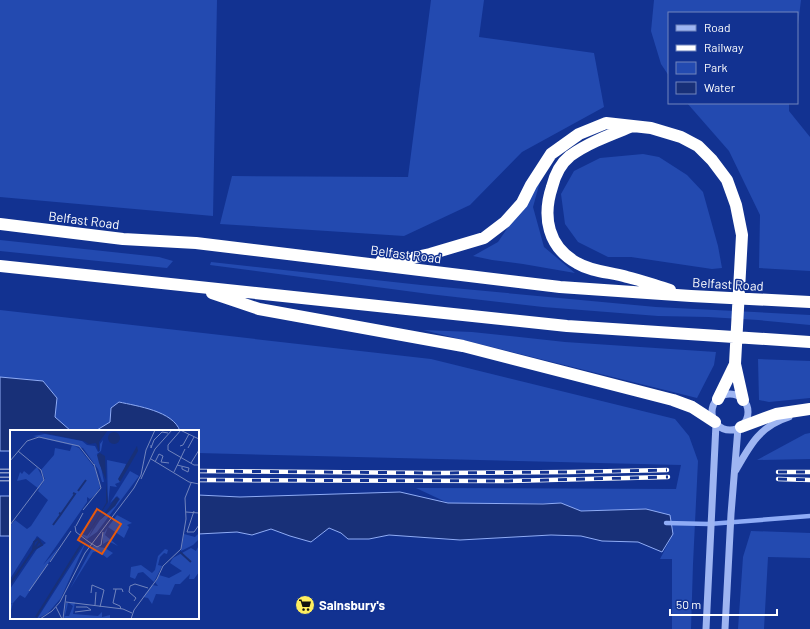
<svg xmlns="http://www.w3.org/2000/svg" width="810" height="629" font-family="Barlow,sans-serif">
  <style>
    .green { fill: #234ab0 }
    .water { fill: #183078; stroke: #8facf6 }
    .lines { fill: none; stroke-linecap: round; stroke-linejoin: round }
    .stream { stroke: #8facf6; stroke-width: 4.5 }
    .minor { stroke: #9eb5f2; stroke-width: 7 }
    .highway { stroke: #fff; stroke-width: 12 }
    .rail-casing { stroke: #fff; stroke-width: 4.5 }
    .rail { stroke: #123291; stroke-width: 3; stroke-dasharray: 9; stroke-linecap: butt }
    .labels { text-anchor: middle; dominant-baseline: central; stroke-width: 3; stroke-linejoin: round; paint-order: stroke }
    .street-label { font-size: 13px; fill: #fff; stroke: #123291 }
    .poi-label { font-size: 13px; font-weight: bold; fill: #fff; stroke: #123291; text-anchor: start }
    .inset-river { fill: none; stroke: #183078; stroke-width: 2 }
    .inset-road { fill: none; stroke: #7184bd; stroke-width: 1 }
    .view { fill: #e8590c; fill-opacity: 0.15; stroke: #e8590c; stroke-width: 2 }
    .inset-edge { fill: none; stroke: #fff; stroke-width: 2 }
  </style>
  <rect width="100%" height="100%" fill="#123291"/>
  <path class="green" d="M0,0h217l-4,216 -213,-19z
    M431,0h53l-5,37 115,16 10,54 -82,45 -52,53 -66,31 -184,-12 12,-48 176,1z
    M654,0h147l-4,33v-20h-128v63l-8,-12 -10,-33z
    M687,103h102v8l21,26v134l-51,-3 1,-53 -31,-64z
    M643,154l16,3 28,18 16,17 15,54 4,22 -10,1 -81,-12h-23l-30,-15 -13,-18 -4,-30 13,-23 26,-13z
    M541,178l-8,29 11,40 31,26 -52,-9 -31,-4 -19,-4 25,-14z
    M0,240l159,17 14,4 -6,7 -167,-17z
    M211,262l210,23 235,22 154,8v10l-52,-5 -50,-3 -50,-1 -115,-9 -114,-13 -219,-29z
    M0,310l431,49 244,60 14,17 9,25 -5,103 -2,65h-19v-70h-12l13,-25 -27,-25 -65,2 -21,-8h-112l-32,-15 260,1 5,-24 -483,-12v-22h-18l-1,-3 -33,-20 -27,-6 -8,6 -1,14 -13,8 -26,1 -16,-14 2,-19 -14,-17 -43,-4z
    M423,330l49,2 93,10 151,10 -2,13 -17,33z
    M758,359l52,2v37l-41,4 -10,-2z
    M810,433v26l-53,1 48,-26z
    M751,531l59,2v25l-42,-1 -4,72h-26l5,-72z"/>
  <path class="water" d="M0,377l43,4 14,17 -2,19 16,14h-60v20h-11z
    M119,402c18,4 54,9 61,29h-97l14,-1 13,-8 1,-14z
    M400,492l48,11 95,1 18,-1 20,8 65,-2 24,6 3,19 -11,18 -24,-10 -36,-1 -21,-5 -30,-1 -91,5 -71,-5 -20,4h-21l-7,-6 -12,-5 -18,14 -21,-6 -19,-7 -19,6 -15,-3 -39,2v-39l42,2z
    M0,496h11v40h-11z"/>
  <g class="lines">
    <path class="stream" d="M666,523l43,1 101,-8"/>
    <path class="minor" d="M712 412a18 18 0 1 1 36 0a18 18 0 1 1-36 0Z
      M736,470c14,-25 24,-44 53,-53
      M706,629l10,-205
      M725,629l6,-115 7,-86"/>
    <path class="highway" d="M630,127c-20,8 -42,16 -60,29 -10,8 -15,19 -18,31 -10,30 -4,60 25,76 15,9 33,9 50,14 14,3 29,9 43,13
      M0,224l123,15 73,4 364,44 131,9 119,6
      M382,260l25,-1 23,-5 54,-16 21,-16 17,-19 9,-18 20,-31 28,-20 27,-11 45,5 30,9 17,9 14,14 15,20 9,25 6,30 -7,129 8,36
      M0,266l567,60 243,16
      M212,293l47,16 204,37 210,54 19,7 23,15
      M718,399l17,-35
      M741,427l35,-13 34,-5"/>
    <g class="rail-casing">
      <path id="rail" d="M0,471h11
        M198,471l236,2 136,-1 97,-2
        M778,472h32
        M0,479h11
        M778,479l32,1
        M198,480l307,1 163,-4"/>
    </g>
    <use href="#rail" class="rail"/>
  </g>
  <defs>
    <g id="supermarket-disc" transform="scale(1)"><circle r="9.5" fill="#ffee5f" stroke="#123291"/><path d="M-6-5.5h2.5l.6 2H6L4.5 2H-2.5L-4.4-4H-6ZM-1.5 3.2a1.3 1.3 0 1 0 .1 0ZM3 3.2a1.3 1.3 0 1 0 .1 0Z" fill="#111"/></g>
  </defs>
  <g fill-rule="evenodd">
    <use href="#supermarket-disc" x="305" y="605"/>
  </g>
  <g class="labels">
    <g class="street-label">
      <text transform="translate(84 220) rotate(7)">Belfast Road</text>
      <text transform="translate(406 254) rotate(7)">Belfast Road</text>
      <text transform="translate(728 284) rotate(3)">Belfast Road</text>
    </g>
    <g class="poi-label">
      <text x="319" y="605">Sainsbury's</text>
    </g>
  </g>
  <g transform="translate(10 430)">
    <rect width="189" height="189" fill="#123291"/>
    <path d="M35,4l37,7 5,4 8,1 3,6 2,-1v-7l3,-4 -2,11 -7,5 3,-2 2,3 5,25h-2l-4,-13 -15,-21 -50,-12zM62,15l7,3 16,20 5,19 -4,7 -6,5 -3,-2v5l-44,63 17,-19 -35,52 -5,-3 -7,8 -3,11v-9l3,-2 -3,1v-15l27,-40 9,-6 -9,-7 -27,43v-53l5,-6 12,9 4,-3 17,-26 -10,-9 7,-12 -4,-9 13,-15 1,-7 15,3zM97,30l19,4 -6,18 -5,2 2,3 -7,-1 -2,18zM27,37l7,13 -5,9 -13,-10 -9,2 3,-9 2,2 2,-3 5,4zM120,41l9,5 -42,56 -10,7 -8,-6 8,3 6,-8 -5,10 12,-18 15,-14 5,-7 -3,-3 -7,7zM107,85l15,8 -5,2 2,2 -5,11 -16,-11 -3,8 13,11 -10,-5 -5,3v-10zM189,103v6l-6,6 -12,6 3,-17 11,3zM76,112l-25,56 -13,15 -11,6zM189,115v27l-5,7h-5l1,-5 -10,10h-5l-5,11 -14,-1 -4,10 -4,-6 -5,-1 9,-12 6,1 -3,-4 4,-7 10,3 13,-7 -12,-8 3,-5 18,-10 5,3zM83,116l12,2 8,5 -6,5 -9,-7 -5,1 -23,37zM155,119l3,1 -1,4 -3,-1 -4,4 -2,8 4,1 -8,16 -11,-10 -5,1 -3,6 -5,-2 1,-10 10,-2 11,8 3,-3 3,-14zM65,172l-2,12 25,2 4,-4v5l8,-2v4h-46l2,-16h2l-3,13h4l4,-10 -4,-3z" fill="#234ab0"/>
    <path d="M20,0h78l-9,12v10l-3,-9 -7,1 -5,-3zM98 8a6 6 0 1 1 12 0a6 6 0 1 1-12 0ZM127,16l1,5 -18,31 -2,-3zM90,23l5,3 1,24 -7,-17 -2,-8zM96,51l2,21 -22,35 20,-34zM106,67l3,2 -4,7 -15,14z" fill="#183078"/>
    <path class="inset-river" d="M68,61l8,-11M51,84l14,-20 -2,-1M43,95l8,-11 -2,-1M28,109l4,6 -9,5 1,-8zM170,122l11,10M0,154l30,-44M26,187l48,-77"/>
    <path class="inset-road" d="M170,0l19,9M171,0l-13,15v5l26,15h5M141,15v3l3,-8 8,-8 6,1M170,16l3,-1 6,-11M178,18l6,-11M141,29l38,23 10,2M0,31l17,-20 12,-4 40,9 15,19M145,32l4,-8 4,2 -2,6 8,1M181,33l8,-13M167,35l12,3 -1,4 -6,-3v-2M164,42l11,-23M131,49l14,-30 17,-19M73,80l18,-22 -7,-24M176,82l13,1M0,95l34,-45 -3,-10 -23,-19M65,96l1,6 13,10M66,96l7,-13M177,102l7,-21M177,102h7l5,-7M79,112l8,5 4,-2M91,115l2,-13M40,132l21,-31M103,159h9l1,3M106,159l-3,14 7,3 1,3M19,161l19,-27M81,163l1,-8 12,5 -4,17M124,171l2,-3 -7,-6 1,-6 5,-2 13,4M56,172l57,7 9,4M85,175l1,-13M46,177l6,12M65,182l16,-2 -4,-3h-11M30,189l12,-8 8,-9 25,-49 49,-65 7,-13 5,-25 9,-20M53,189l3,-24M121,189l3,-9 23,-31 6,-13 18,-17 5,-30 -1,-21 6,-15"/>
    <path class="view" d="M87,79l24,15 -19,30 -24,-14z"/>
    <rect width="189" height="189" class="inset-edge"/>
  </g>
  <rect x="668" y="12" width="130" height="92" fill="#123291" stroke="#7184bd"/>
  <rect x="676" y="25" width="20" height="6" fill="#9eb5f2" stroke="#7184bd"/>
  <text x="704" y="32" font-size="12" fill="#ffffff">Road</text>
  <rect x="676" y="45" width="20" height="6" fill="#ffffff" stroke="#7184bd"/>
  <text x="704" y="52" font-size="12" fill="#ffffff">Railway</text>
  <rect x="676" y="62" width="20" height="12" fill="#234ab0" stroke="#7184bd"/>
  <text x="704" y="72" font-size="12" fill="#ffffff">Park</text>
  <rect x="676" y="82" width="20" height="12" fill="#183078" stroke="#7184bd"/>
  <text x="704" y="92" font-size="12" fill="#ffffff">Water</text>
  <path d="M670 609v6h107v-6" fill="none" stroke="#ffffff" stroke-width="2"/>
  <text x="676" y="609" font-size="12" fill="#ffffff" stroke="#123291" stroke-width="3" paint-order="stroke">50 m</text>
</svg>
